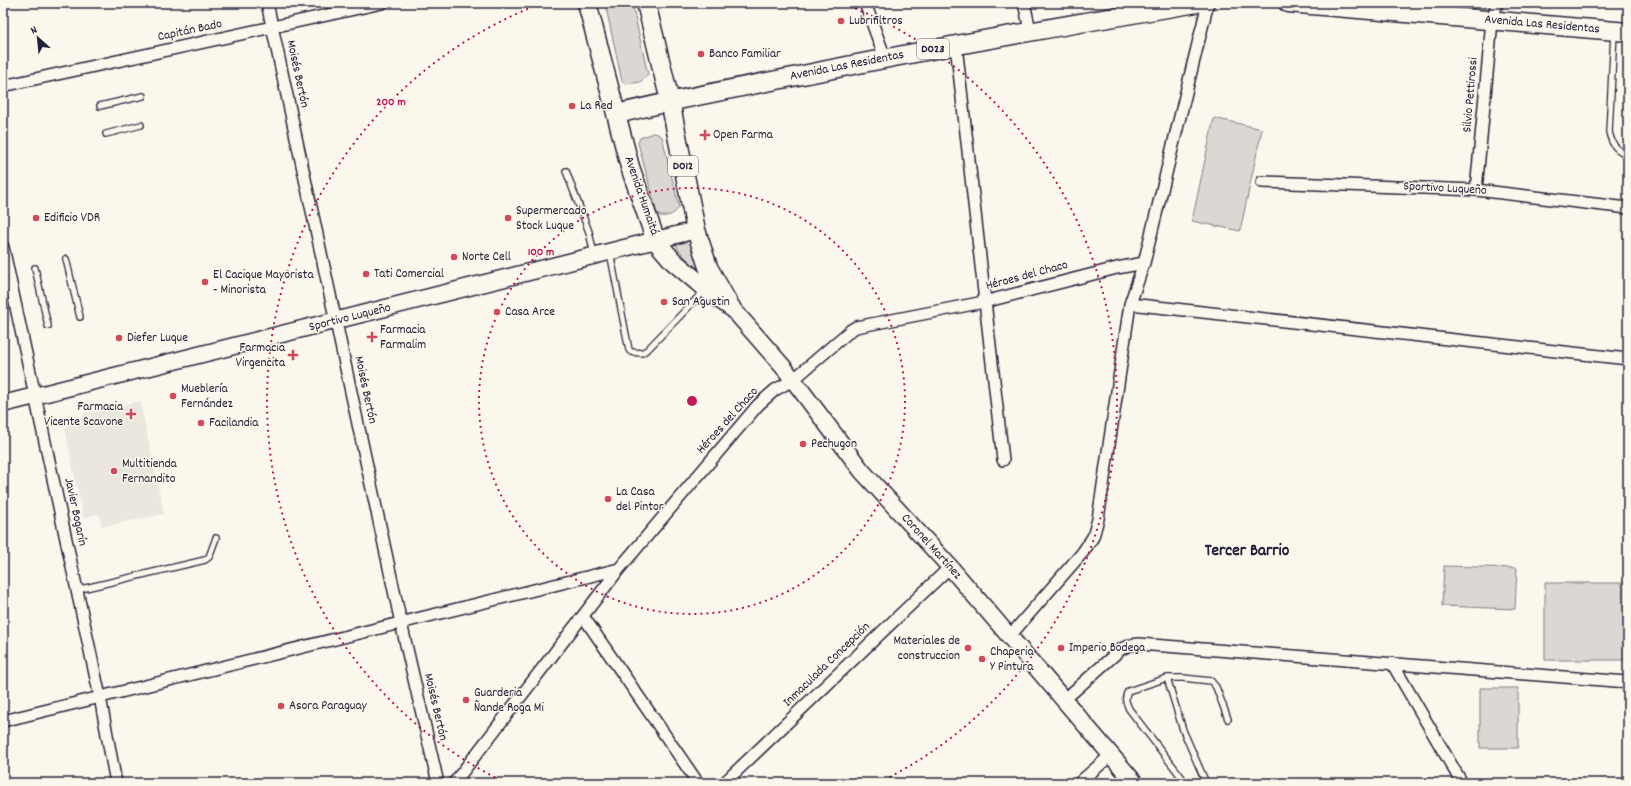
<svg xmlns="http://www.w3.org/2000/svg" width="1631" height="786" font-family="Dekko,sans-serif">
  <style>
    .built { fill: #ebe7df }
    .green { fill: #dbd8d3; stroke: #7e7d87 }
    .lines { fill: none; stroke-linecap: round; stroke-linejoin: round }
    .lane-casing { stroke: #22223b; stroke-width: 8 }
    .street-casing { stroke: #22223b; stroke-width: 14 }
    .secondary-casing { stroke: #22223b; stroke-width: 19 }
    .primary-casing { stroke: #22223b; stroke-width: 21 }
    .lane { stroke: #fbf7ec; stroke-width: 5.5 }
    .street { stroke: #fbf7ec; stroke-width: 11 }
    .secondary { stroke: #fbf7ec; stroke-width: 16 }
    .primary { stroke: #fbf7ec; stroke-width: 18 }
    .ring { fill: none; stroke: #c2185b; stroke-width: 2; stroke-dasharray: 2 4 }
    .poi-dot { fill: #d1495b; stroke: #fbf7ec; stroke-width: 1.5 }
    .labels { text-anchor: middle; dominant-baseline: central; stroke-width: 3; stroke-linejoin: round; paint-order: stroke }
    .shield { fill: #fbf7ec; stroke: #636270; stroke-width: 1 }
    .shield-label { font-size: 12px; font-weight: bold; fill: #22223b }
    .poi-label { font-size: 13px; fill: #22223b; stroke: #fbf7ec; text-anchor: start }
    .street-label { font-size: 13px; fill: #22223b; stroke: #fbf7ec }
    .district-label { font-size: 17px; font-weight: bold; fill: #22223b; stroke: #fbf7ec }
    .centre { fill: #c2185b; stroke: #fbf7ec; stroke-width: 2 }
    .ring-label { font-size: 12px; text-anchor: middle; font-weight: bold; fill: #c2185b; stroke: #fbf7ec; stroke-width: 3; stroke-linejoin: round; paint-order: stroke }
  </style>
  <rect width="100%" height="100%" fill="#fbf7ec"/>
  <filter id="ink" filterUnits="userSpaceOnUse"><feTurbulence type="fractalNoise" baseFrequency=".025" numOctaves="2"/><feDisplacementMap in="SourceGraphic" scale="8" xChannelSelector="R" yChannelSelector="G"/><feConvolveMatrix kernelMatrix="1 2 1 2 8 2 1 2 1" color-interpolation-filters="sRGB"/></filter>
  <g filter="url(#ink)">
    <path class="built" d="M140,401l24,113 -62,13 -3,-13 -16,4 -18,-89 5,-8 13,-3v-4z"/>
    <path class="green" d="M605,3h27l16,72 -8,7 -14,2 -4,-3z
      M1214,118l48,11 -22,102 -48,-10z
      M653,133l5,1 4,3 17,70c-4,7 -10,10 -19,9l-3,-3 -19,-70 2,-5z
      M687,240l4,3 14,30 -4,2 -24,-27v-4z
      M1444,566l73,2 -2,41 -73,-3z
      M1545,583h83v77h-83z
      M1480,688h38v60h-38z"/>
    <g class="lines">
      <g class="lane-casing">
        <path id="lane" d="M1614,32l-5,100c3,13 7,18 19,23
          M100,106l43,-10
          M106,134l35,-9
          M566,171l23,61 5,22
          M610,252l19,98 2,2 11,1 6,-4 56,-58
          M66,259l14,58
          M35,268l13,58
          M77,590l128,-30 4,-3 7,-19
          M1167,678h16l28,3 5,6 12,32
          M1186,783l-57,-74c-3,-7 -5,-11 -1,-18l39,-13 16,52 23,53"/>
      </g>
      <g class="street-casing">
        <path id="street" d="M267,3l134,620 37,160
          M865,3l20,55
          M1024,3l6,27
          M956,45l47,415
          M3,86l379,-83
          M1262,182l214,8 152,18
          M1476,190l16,-169 5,-18
          M3,247l97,450 16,86
          M1130,304l498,55
          M583,616l115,167
          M1009,637l74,-85 10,-15 5,-18 32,-215 14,-41 64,-260
          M1392,663l70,120
          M1064,700l57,-51 10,-4 8,-1 489,38
          M3,721l616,-152
          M454,783l165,-214 139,-164 17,-15 18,-10 58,-50 5,-3 128,-25 133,-34 27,-5
          M724,783l226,-216
          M1079,783l32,-28"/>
      </g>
      <g class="secondary-casing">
        <path id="secondary" d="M731,307l54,62 77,102 88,96 185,216
          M3,404l693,-174"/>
      </g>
      <g class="primary-casing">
        <path id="primary" d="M587,3l43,164 26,74 17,20 33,28 25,18
          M646,3l24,98 26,129 12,37 19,34
          M1288,3l340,29
          M617,114c61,-15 123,-27 186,-39 131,-27 262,-50 394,-72"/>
      </g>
      <use href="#lane" class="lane"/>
      <use href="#street" class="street"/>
      <use href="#secondary" class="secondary"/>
      <use href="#primary" class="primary"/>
    </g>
  </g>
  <g class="ring">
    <circle cx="692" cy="401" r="213"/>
    <path d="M506 783A425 425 0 0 1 540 4M844 4A425 425 0 0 1 878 783"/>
  </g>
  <g class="poi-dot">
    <circle cx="841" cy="21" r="4"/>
    <circle cx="701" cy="54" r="4"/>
    <circle cx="572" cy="106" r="4"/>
    <path d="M703 129h4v4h4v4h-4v4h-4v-4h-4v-4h4z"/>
    <circle cx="36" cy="218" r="4"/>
    <circle cx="508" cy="218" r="4"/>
    <circle cx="454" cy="257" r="4"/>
    <circle cx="366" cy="274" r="4"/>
    <circle cx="205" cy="282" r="4"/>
    <circle cx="664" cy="302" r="4"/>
    <circle cx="497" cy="312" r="4"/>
    <path d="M370 331h4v4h4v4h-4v4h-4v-4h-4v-4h4z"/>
    <circle cx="119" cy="338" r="4"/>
    <path d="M291 349h4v4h4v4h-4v4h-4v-4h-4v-4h4z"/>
    <circle cx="173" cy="396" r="4"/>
    <path d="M129 408h4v4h4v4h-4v4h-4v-4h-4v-4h4z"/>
    <circle cx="201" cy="423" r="4"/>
    <circle cx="803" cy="444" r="4"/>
    <circle cx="114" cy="471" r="4"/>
    <circle cx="608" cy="499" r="4"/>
    <circle cx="968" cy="648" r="4"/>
    <circle cx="1061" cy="648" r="4"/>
    <circle cx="982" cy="659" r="4"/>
    <circle cx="466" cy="700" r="4"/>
    <circle cx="281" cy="706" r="4"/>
  </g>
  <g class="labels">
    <g class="shield">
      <rect x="917" y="39" width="32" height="20" rx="3"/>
      <rect x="668" y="156" width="30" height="20" rx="3"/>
    </g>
    <g class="shield-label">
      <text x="933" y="49">D023</text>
      <text x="683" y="166">D012</text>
    </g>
    <g class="poi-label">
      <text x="849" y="21">Lubrifiltros</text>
      <text x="709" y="54">Banco Familiar</text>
      <text x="580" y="106">La Red</text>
      <text x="713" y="135">Open Farma</text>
      <text x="516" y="211">Supermercado<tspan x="516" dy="15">Stock Luque</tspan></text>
      <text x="44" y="218">Edificio VDR</text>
      <text x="462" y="257">Norte Cell</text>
      <text x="374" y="274">Tati Comercial</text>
      <text x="213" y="275">El Cacique Mayorista<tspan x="213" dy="15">- Minorista</tspan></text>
      <text x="672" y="302">San Agustin</text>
      <text x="505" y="312">Casa Arce</text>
      <text x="380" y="330">Farmacia<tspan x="380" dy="15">Farmalim</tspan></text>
      <text x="127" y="338">Diefer Luque</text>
      <text x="285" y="348" text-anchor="end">Farmacia<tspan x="285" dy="15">Virgencita</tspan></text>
      <text x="181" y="389">Mueblería<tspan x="181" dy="15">Fernández</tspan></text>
      <text x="123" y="407" text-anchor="end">Farmacia<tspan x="123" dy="15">Vicente Scavone</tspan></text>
      <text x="209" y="423">Facilandia</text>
      <text x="811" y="444">Pechugon</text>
      <text x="122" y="464">Multitienda<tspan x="122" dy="15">Fernandito</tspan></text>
      <text x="616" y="492">La Casa<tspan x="616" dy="15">del Pintor</tspan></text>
      <text x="960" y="641" text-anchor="end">Materiales de<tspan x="960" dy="15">construccion</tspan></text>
      <text x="1069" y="648">Imperio Bodega</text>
      <text x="990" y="652">Chaperia<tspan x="990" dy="15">Y Pintura</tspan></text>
      <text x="474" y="693">Guarderia<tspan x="474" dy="15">Ñande Roga Mi</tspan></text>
      <text x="289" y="706">Asora Paraguay</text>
    </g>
    <g class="street-label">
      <text transform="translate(1542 25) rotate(5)">Avenida Las Residentas</text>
      <text transform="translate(190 31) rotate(-12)">Capitán Bado</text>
      <text transform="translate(847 66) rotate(-11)">Avenida Las Residentas</text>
      <text transform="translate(297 74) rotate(78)">Moisés Bertón</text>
      <text transform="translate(1471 95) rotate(-85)">Silvio Pettirossi</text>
      <text transform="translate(1445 189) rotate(3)">Sportivo Luqueño</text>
      <text transform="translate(641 196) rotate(71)">Avenida Humaitá</text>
      <text transform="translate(1027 276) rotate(-15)">Héroes del Chaco</text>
      <text transform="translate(350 318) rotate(-14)">Sportivo Luqueño</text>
      <text transform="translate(365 390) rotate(78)">Moisés Bertón</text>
      <text transform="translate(728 421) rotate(-48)">Héroes del Chaco</text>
      <text transform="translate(75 512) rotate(78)">Javier Bogarín</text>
      <text transform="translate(931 547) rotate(48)">Coronel Martínez</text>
      <text transform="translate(827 665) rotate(-44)">Inmaculada Concepción</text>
      <text transform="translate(435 707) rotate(77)">Moisés Bertón</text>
    </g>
    <g class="district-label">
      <text x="1247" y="552">Tercer Barrio</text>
    </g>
  </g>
  <circle cx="692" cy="401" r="6" class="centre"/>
  <g class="ring-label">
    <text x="391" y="105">200 m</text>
    <text x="541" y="255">100 m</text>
  </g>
  <rect width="1631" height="786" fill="none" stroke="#fbf7ec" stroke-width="16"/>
  <rect x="8" y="8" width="1615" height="770" fill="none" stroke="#22223b" stroke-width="1.5" filter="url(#ink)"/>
  <g transform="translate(38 38) rotate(333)" stroke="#fbf7ec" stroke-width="3" paint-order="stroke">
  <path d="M0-3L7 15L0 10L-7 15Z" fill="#22223b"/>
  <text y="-6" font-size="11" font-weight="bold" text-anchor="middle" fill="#22223b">N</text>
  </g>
</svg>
